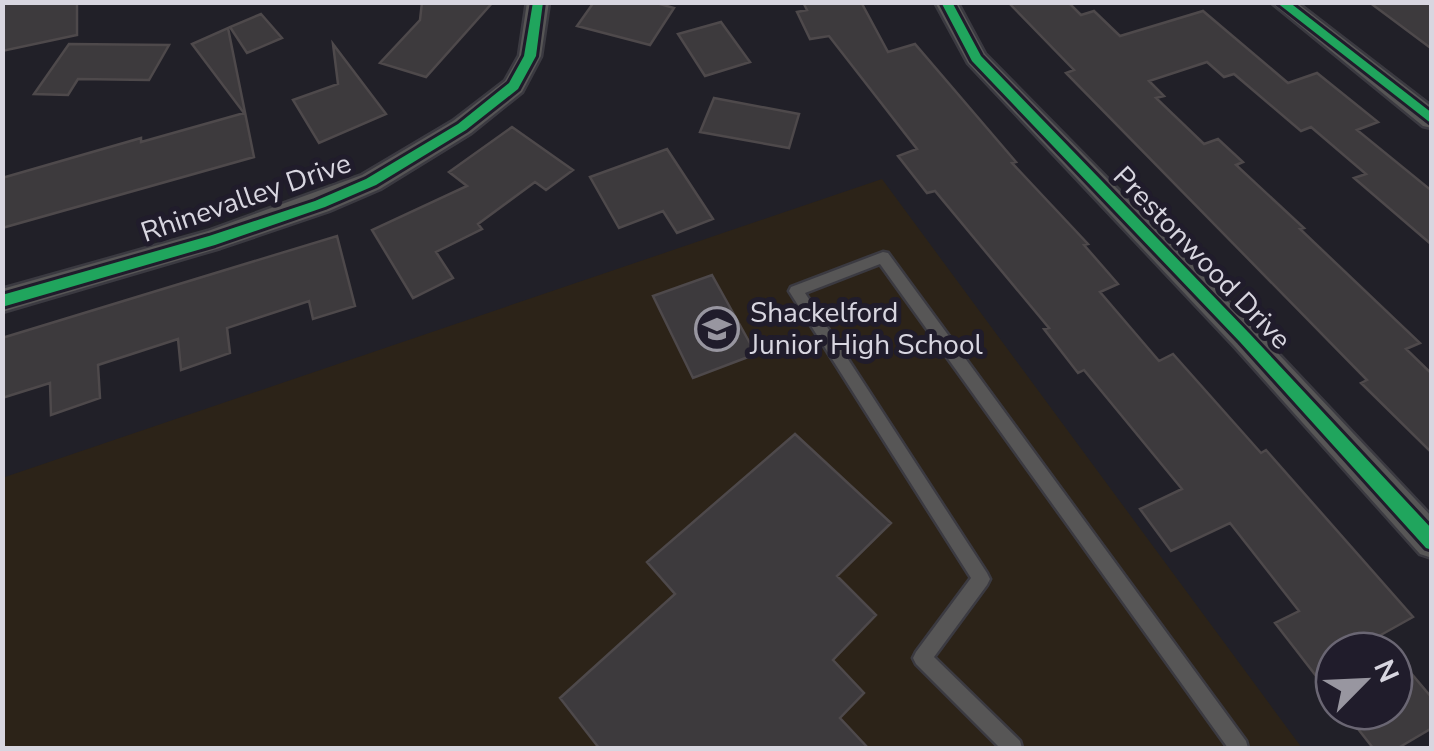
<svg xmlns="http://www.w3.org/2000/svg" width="1434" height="751" font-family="'Nunito Sans',sans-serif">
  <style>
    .education { fill: #2c2318 }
    .building { fill: #3d3a3d; stroke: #4e494b; stroke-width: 2.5 }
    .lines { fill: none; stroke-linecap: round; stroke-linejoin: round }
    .service-casing { stroke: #3b3a41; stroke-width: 5 }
    .minor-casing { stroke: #3b3a41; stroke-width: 5 }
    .service { fill: #575656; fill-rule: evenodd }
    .minor { fill: #575656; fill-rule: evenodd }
    .cycleway-casing { stroke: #201c2b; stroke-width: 6 }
    .cycleway { fill: #20a55d; fill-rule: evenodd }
    .labels { text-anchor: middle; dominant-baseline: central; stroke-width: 10; stroke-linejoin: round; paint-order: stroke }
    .street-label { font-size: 28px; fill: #d8d6e0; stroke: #201c2b }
    .poi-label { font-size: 28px; fill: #d8d6e0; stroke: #201c2b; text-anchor: start }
  </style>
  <rect width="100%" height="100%" fill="#212028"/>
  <path class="education" d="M882,179l420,569h-1299l-1,-270z"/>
  <path class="building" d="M2,2h75v33l-75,16z
    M422,2h71l-67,75 -46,-14 40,-43z
    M594,2h59l21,6 -24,37 -73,-19z
    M803,2h58l27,50 27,-8 101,118 -4,1 76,81 -4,1 34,39 -18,8 59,69 14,-7 88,99 5,-3 147,167 -34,19 13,15h-58v48l-59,-76 24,-12 -69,-88 -59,28 -31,-42 42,-20 -98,-119 -6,3 -34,-44 5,-1 -114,-137 -8,2 -29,-37 19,-7 -88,-113 -19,3 -13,-27 10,-2z
    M1008,2h60l13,13 13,-4 26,25 83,-25 85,72 29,-10 61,49 -21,8 75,61v54l-78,-67 12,-4 -55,-47 -10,4 -67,-57 -10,3 -17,-15 -58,19 15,15 -8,2 48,46 14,-5 25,23 -7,3 68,63 -4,1 120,114 -14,6 26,25v79l-71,-70 6,-3 -301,-307 8,-3z
    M1369,2h63v47z
    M261,14l21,24 -35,15 -17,-26z
    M721,22l29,40 -45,14 -27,-42z
    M228,28l26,129 -252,71v-50l139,-40v4l103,-29 -52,-69z
    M69,44l100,1 -20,35 -71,-1 -10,16 -34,-1z
    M333,44l53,70 -67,29 -26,-43 45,-16z
    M714,98l85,16 -10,34 -89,-16z
    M512,127l61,43 -27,20 -11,-8 -57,42 4,5 -46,23 17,26 -40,20 -41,-68 95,-44 -18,-14z
    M667,149l46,70 -36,14 -14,-22 -44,17 -29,-51z
    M337,236l18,70 -42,13 -4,-18 -82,27 3,25 -49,17 -3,-31 -80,26 2,33 -49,17 -1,-32 -48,15v-60z
    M712,275l44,79 -63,24 -40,-82z
    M795,434l96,89 -54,53 39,39 -43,45 31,33 -24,25 28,30h-269l-39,-50 115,-104 -28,-32z
    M1394,653l38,45v30l-34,20h-25l-29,-37h50z"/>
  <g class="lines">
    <g class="service-casing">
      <path id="service" d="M883,252l5,1 358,488 2,7h-20l-348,-484 -75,29 182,280 3,6 -3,6 -53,72 86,84 2,7h-22l-84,-84 -3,-6 3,-6 55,-74 -182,-287 2,-4z"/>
    </g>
    <g class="minor-casing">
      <path id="minor" d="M527,2h22l-8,54 -19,36 -51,41 -91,56 -51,22 -109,37 -218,64v-23l206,-58 154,-56 91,-54 52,-40 14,-25z
        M935,2h22l28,52 270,275 177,188v41l-12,-4 -185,-207 -267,-284z
        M1271,2h25l136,105v21l-9,-2z"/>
    </g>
    <use href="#service" class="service"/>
    <use href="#minor" class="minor"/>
    <g class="cycleway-casing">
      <path id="cycleway" d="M533,2h10l-7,54 -18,33 -52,41 -90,55 -51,22 -110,38 -213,62v-12l207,-59 106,-35 51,-22 92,-55 51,-41 15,-27z
        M941,2h11l29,54 269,278 182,195v21l-6,-2 -186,-206 -268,-281z
        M1276,2h13l143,111v11z"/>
    </g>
    <use href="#cycleway" class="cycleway"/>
  </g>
  <defs>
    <g id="school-ring" transform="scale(2.25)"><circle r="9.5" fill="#201c2b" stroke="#9896a0" stroke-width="1.5"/><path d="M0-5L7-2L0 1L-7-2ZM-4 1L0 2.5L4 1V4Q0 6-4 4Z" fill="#9896a0"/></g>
  </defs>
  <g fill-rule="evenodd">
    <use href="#school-ring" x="717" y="329"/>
  </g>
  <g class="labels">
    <g class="street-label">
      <text transform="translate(246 198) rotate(-19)">Rhinevalley Drive</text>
      <text transform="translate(1202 258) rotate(46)">Prestonwood Drive</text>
    </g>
    <g class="poi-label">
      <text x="750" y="313">Shackelford<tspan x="750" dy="32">Junior High School</tspan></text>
    </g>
  </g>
  <rect width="1434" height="751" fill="none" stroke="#d8d6e0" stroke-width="10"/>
  <g transform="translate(1364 681) rotate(66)"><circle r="48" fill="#201c2b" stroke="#6a6673" stroke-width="2.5"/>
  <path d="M0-8L18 38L0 25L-18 38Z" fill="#9896a0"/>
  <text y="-15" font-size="28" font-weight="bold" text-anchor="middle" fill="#d8d6e0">N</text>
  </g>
</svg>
